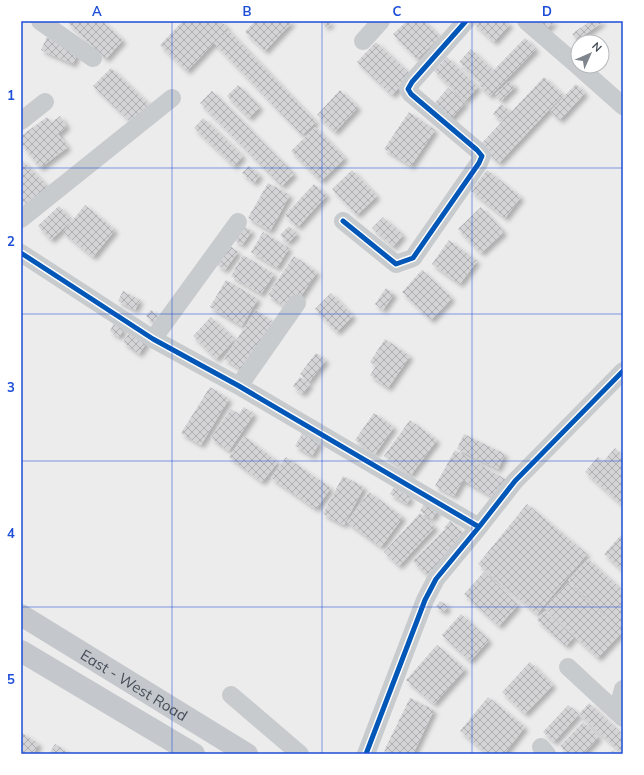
<svg xmlns="http://www.w3.org/2000/svg" width="644" height="775" font-family="Mulish,sans-serif">
  <style>
    .building { fill: url(#building-cross-hatch); filter: url(#shadow) }
    .lines { fill: none; stroke-linecap: round; stroke-linejoin: round }
    .minor { stroke: #c8cbcd; stroke-width: 18 }
    .major { stroke: #c4c7cb; stroke-width: 22 }
    .cycleway-casing { stroke: #fff; stroke-width: 8 }
    .cycleway { stroke: #0057b8; stroke-width: 5 }
    .grid { fill: none; stroke: #1d4ed8; stroke-width: 1; stroke-opacity: 0.55 }
    .labels { text-anchor: middle; dominant-baseline: central; stroke-width: 3.5; stroke-linejoin: round; paint-order: stroke }
    .street-label { font-size: 15px; fill: #444d58; stroke: #fff }
    .neatline { fill: none; stroke: #1d4ed8; stroke-width: 1.5 }
    .grid-label { font-size: 13px; text-anchor: middle; font-weight: bold; fill: #1d4ed8 }
  </style>
  <defs>
    <pattern id="building-cross-hatch" width="8" height="8" patternUnits="userSpaceOnUse"><rect width="8" height="8" fill="#d4d4d7"/><path d="M0 0l8 8M0 8l8-8" fill="none" stroke="#aeaeb1"/></pattern>
    <filter id="shadow"><feDropShadow dx="3.5" dy="3.5" stdDeviation="2" flood-color="#0004"/></filter>
  </defs>
  <rect width="100%" height="100%" fill="#edecec"/>
  <path class="building" d="M70,21h32l21,19 -17,19 -38,-36z
    M183,21h37l8,7 -41,43 -27,-26z
    M255,21h38l-28,30 -20,-19z
    M322,21h8l1,3 -6,3z
    M407,21h17l16,16 -23,22 -24,-25z
    M475,21h31l4,3 -16,18 -21,-19z
    M530,21h25l-13,13z
    M590,21h14l-27,19 -5,-6z
    M228,30l88,92 -14,13 -88,-92z
    M47,37l31,15 -5,12 -32,-14z
    M525,38l11,11 -46,47 -11,-11z
    M376,42l35,33 -19,20 -35,-33z
    M471,49l22,21 -12,12 -22,-20z
    M447,57l31,30 -13,14 -31,-30z
    M111,68l42,40 -18,18 -42,-40z
    M544,77l19,18 -64,68 -19,-18z
    M510,81l5,6 -14,14 -6,-7z
    M576,84l9,9 -25,27 -10,-9z
    M238,85l22,22 -11,11 -22,-22z
    M448,88l17,15 -16,18 -17,-15z
    M340,90l18,17 -23,25 -18,-17z
    M212,91l82,83 -12,12 -82,-83z
    M501,104l9,7 -8,10 -9,-7z
    M409,112l26,18 -24,36 -27,-17z
    M60,116l7,10 -9,8 10,13 -28,21 -19,-25v-7l26,-19 4,6z
    M203,118l40,38 -9,10 -40,-38z
    M315,127l30,31 -24,23 -30,-30z
    M21,159l28,29 -21,19 -7,-7z
    M249,166l11,9 -6,8 -12,-10z
    M352,170l25,26 -20,19 -25,-26z
    M487,170l34,27 -16,21 -34,-27z
    M268,183l22,12 -20,36 -22,-13z
    M314,184l13,11 -29,32 -13,-12z
    M85,205l30,25 -22,27 -30,-25z
    M59,206l13,14 -21,20 -13,-14z
    M481,207l23,25 -23,21 -23,-24z
    M383,217l20,18 -10,12 -21,-19z
    M244,226l8,5 -10,14 -8,-5z
    M289,226l8,8 -9,9 -8,-8z
    M263,232l26,16 -12,20 -26,-16z
    M449,240l28,21 -17,23 -28,-20z
    M230,246l8,6 -13,18 -8,-5z
    M243,255l31,19 -13,20 -30,-18z
    M294,256l23,16 -26,39 -23,-16z
    M422,270l30,28 -21,22 -29,-28z
    M226,280l32,19 -16,27 -32,-19z
    M386,288l8,6 -11,16 -8,-6z
    M123,291l17,9 -5,10 -17,-9z
    M331,293l22,23 -16,16 -22,-23z
    M151,310l12,11 -5,5 -12,-10z
    M256,310l19,13 -32,48 -19,-12z
    M211,317l24,22 -19,20 -23,-23z
    M114,323l10,6 -5,8 -9,-6z
    M131,331l16,11 -8,12 -16,-12z
    M385,339l25,17 -22,32 -18,-13 6,-9 -6,-4z
    M316,353l10,7 -17,22 -9,-8z
    M300,377l10,7 -8,10 -9,-8z
    M210,387l19,12 -28,46 -20,-12z
    M244,407l10,7 -25,37 -18,-13 20,-29 8,5z
    M374,413l20,14 -19,27 -20,-14z
    M410,420l27,20 -26,35 -27,-19z
    M303,432l17,10 -8,14 -17,-10z
    M464,434l41,20 -7,15 -41,-20z
    M244,436l34,26 -16,20 -33,-25z
    M615,448l8,8v50l-38,-34 13,-15 5,5z
    M455,450l55,32 -10,19 -37,-21 -9,16 -19,-10z
    M286,457l45,31 -15,21 -45,-31z
    M343,476l21,11 -20,38 -21,-11z
    M394,487l17,10 -4,7 -17,-10z
    M369,492l34,25 -22,30 -34,-25z
    M425,502l13,8 -6,9 -12,-8z
    M527,504l60,50 -50,60 -59,-50z
    M420,513l15,14 -36,39 -15,-14z
    M450,521l16,15 -6,6 -16,-14z
    M445,529l15,16 -31,32 -16,-16z
    M623,533v38l-19,-17z
    M588,559l35,32v35l-3,3 -52,-49z
    M484,572l34,33 -19,21 -35,-32z
    M568,583l54,49 -24,26 -54,-50z
    M440,601l8,5 -4,6 -8,-5z
    M545,611l29,26 -8,9 -29,-26z
    M461,614l28,26 -19,21 -28,-26z
    M437,645l28,24 -31,35 -28,-24z
    M530,662l23,23 -28,29 -23,-22z
    M488,697l37,30 -21,27h-16l-28,-23z
    M410,698l24,12 -21,44h-24l-5,-3z
    M589,703l34,32v19l-44,-40z
    M568,705l11,9 -25,28 -11,-10z
    M583,722l16,15 -16,17h-15l-8,-8z
    M21,732l18,12 -6,10h-12z
    M55,744l15,10h-21z
    M613,750l4,4h-9z"/>
  <g class="lines">
    <path class="minor" d="M40,21l53,37
      M526,21l52,45
      M363,41l18,-20
      M578,66l45,40
      M21,121l24,-19
      M21,219l151,-121
      M343,221l53,43 17,-6 66,-95 3,-7 -5,-6 -66,-56 -3,-5 4,-7 54,-61
      M21,253l132,86 86,47 240,141
      M153,339l85,-117
      M239,386l58,-83
      M568,667l55,51
      M231,695l69,59
      M617,711l6,-22
      M541,747l6,7
      M366,754l59,-154 11,-21 43,-52 36,-46 108,-110"/>
    <g class="major">
      <path id="s1" d="M21,615l226,139"/>
      <path d="M21,651l173,103"/>
    </g>
    <g class="cycleway-casing">
      <path id="cycleway" d="M343,221l53,43 17,-6 66,-95 3,-7 -5,-6 -66,-56 -3,-5 4,-7 54,-61
        M21,253l132,86 86,47 240,141
        M366,754l59,-154 11,-21 43,-52 36,-46 108,-110"/>
    </g>
    <use href="#cycleway" class="cycleway"/>
  </g>
  <path class="grid" d="M172,21v733M322,21v733M472,21v733M21,168h602M21,314h602M21,461h602M21,607h602"/>
  <g class="labels">
    <g class="street-label">
      <text stroke="none"><textPath href="#s1" startOffset="133">East - West Road</textPath></text>
    </g>
  </g>
  <rect width="644" height="775" fill="none" stroke="#ffffff" stroke-width="44"/>
  <g transform="translate(590 54) rotate(45)"><circle r="19" fill="#ffffff" stroke="#b4b8bc"/>
  <path d="M0-3L7 15L0 10L-7 15Z" fill="#7f858c"/>
  <text y="-6" font-size="11" font-weight="bold" text-anchor="middle" fill="#444d58">N</text>
  </g>
  <rect x="22" y="22" width="600" height="731" class="neatline"/>
  <g class="grid-label">
    <text x="97" y="16">A</text>
    <text x="247" y="16">B</text>
    <text x="397" y="16">C</text>
    <text x="547" y="16">D</text>
    <text x="11" y="100">1</text>
    <text x="11" y="246">2</text>
    <text x="11" y="392">3</text>
    <text x="11" y="538">4</text>
    <text x="11" y="684">5</text>
  </g>
</svg>
